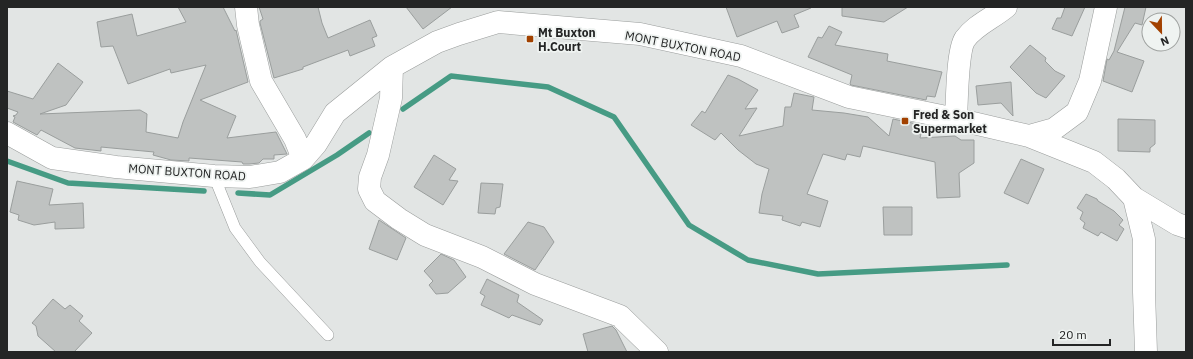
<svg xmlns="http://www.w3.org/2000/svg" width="1193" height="359" font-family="'IBM Plex Sans',sans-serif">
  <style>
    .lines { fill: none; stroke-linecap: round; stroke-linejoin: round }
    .stream { stroke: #469b84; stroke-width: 5.5 }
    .building { fill: #bfc2c1; stroke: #9a9e9d }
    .service-casing { stroke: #9a9d9c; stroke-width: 12 }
    .minor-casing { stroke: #9a9d9c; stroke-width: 23 }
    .service { stroke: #fff; stroke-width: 11 }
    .minor { stroke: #fff; stroke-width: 22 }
    .poi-dot { fill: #a24100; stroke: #eff3f1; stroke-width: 1.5 }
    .labels { text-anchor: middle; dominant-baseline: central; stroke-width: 3.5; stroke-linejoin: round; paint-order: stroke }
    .poi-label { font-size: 12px; font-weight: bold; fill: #242525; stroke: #eff3f1; text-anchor: start }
    .street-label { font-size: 12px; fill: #242525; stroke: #eff3f1 }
  </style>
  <rect width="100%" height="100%" fill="#e2e5e4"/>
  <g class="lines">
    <path class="stream" d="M403,109l48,-33 97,11 66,30 75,108 59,35 70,14 189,-9
      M7,161l61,22 136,8
      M238,193l32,2 67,-40 32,-22"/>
  </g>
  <path class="building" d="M178,7h45l12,24 1,-1 12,52 -48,18 36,16 -9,22 49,-6 11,22 -13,1v4h-11l-4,4 -10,1h-6l-1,-2 -53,-4v3l-18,-1 -18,-5 1,-3 -53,-5v4l-26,-3 -34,-18 -4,5 -24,-13 2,-5 -2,-1 3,-1 2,-3 -11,-4v-17l26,8 25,-36 25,19 -17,23 -26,9 100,-4 7,4 -1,18 32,6 5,-16 23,-57 -35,8 -1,-4 -42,15 -15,-38 -12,1 -4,-25 35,-8 5,22 49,-14z
    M259,7h59l4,16 6,15 42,-18 7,16 -5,2 3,8 -25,10 -2,-6 -45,17v2l-29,9 -14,-55v-2l3,-2z
    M406,7h46l-29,22z
    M726,7h85v1l-17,7 5,12 -17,6 -5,-12 -40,16z
    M842,7h66l-24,15 -42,-6z
    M1065,7h20l-13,29 -20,-7 5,-11h4z
    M1125,7h21l-4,18 -7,-2 -18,29 27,9 -12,31 -29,-11 4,-22 2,1 5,-9z
    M829,26l13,6 -7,13 53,9 -1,7 55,11 -7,25 -8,-1 -1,4 -75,-15 -1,-1 2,-9 -44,-18 10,-20 4,1z
    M1030,45l16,13 -1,3 10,10 10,5 -19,22 -10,-5 -26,-26z
    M728,75l10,4 20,11 -13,19 12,-1 -18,28 44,-10 2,-19h6l3,-14 20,4 -2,13 32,3 24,4 21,19 4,-17 24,5 -1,9 5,1 -1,4 35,-2 6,4h13v23l-15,10 1,24 -23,1 -2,-36 -72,-16 -3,11 -13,-3 -2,6 -22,-6 -16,40 21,7 -8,26 -18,-5 -2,4 -18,-6 1,-4 -24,-3 3,-19 7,-25 -13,-5 -18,-14 -17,-17 -6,7 -24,-15 11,-14 3,2z
    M1011,82l2,34 -12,-13 -23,2 -2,-19z
    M1118,119l37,1v24l-5,4v4l-32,-1z
    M434,155l22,14 -7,11 9,1 -15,24 -29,-18z
    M1021,159l23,10 -16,35 -24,-11z
    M17,181l36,8 -4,16 34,-2 1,25 -29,1v-7l-21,3 -16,-5 1,-5 -9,-3z
    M481,183l22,1 -3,23 -4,1 -1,6 -17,-1z
    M1086,194l11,5 1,2 16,10 9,9 -4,5 5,4 -7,12 -16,-9 -3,4 -15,-8 2,-5 -5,-4 3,-7 -6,-4z
    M883,207h29v28h-28z
    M379,220l27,18 -9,22 -28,-11z
    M528,222l16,5 10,15 -19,28 -31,-16z
    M441,254l13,6 12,17 -18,16 -12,1 -7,-9 4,-4 -9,-10z
    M487,279l32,16 -2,7 26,18 -3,5 -28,-10 -3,3 -28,-13 4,-9 -5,-3z
    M53,299l12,10 5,-4 13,11 -4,5 13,12 -18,19h-18l-18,-16 -2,-10 -4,-3z
    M612,326l4,4 11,22h-39l-5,-18z"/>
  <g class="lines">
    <g class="service-casing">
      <path id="service" d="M214,176l21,52 25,34 68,73"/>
    </g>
    <g class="minor-casing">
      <path id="minor" d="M246,7l2,18 13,56 34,58 8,20
        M392,67l-1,31 -13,57 -8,22 -1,12 6,12 24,18 26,16 57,22 53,27 85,32 37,36
        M956,119c1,-16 1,-68 9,-80 10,-14 28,-21 41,-32
        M7,133l45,25 64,9 98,9 36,1 30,-5 23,-13 13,-15 19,-31 57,-46 45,-25 22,-8 39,-12 142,12 101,22 108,41 107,22 73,17 65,26 22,17 18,19 10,41v53l2,60
        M1029,136l25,-7 23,-17 13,-31 16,-74
        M1134,198l43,26 9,3"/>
    </g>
    <use href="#service" class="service"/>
    <use href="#minor" class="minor"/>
  </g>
  <g class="poi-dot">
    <rect x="526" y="35" width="8" height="8" rx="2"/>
    <rect x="901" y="117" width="8" height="8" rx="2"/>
  </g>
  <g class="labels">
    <g class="poi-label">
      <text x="538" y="32">Mt Buxton<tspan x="538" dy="14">H.Court</tspan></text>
      <text x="913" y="114">Fred &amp; Son<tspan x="913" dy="14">Supermarket</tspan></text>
    </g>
    <g class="street-label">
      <text transform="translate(683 46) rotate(11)">MONT BUXTON ROAD</text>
      <text transform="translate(187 172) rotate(4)">MONT BUXTON ROAD</text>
    </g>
  </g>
  <rect width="1193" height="359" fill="none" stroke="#242525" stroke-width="16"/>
  <g transform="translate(1161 32) rotate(158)"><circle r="19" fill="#eff3f1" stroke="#9ea19f"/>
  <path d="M0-3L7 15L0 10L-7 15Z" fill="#a24100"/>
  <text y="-6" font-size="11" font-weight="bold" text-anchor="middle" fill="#242525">N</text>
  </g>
  <path d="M1053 339v6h57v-6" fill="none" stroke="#242525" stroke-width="2"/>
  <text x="1059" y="339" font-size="12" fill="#242525" stroke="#eff3f1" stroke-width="3" paint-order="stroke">20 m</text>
</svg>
